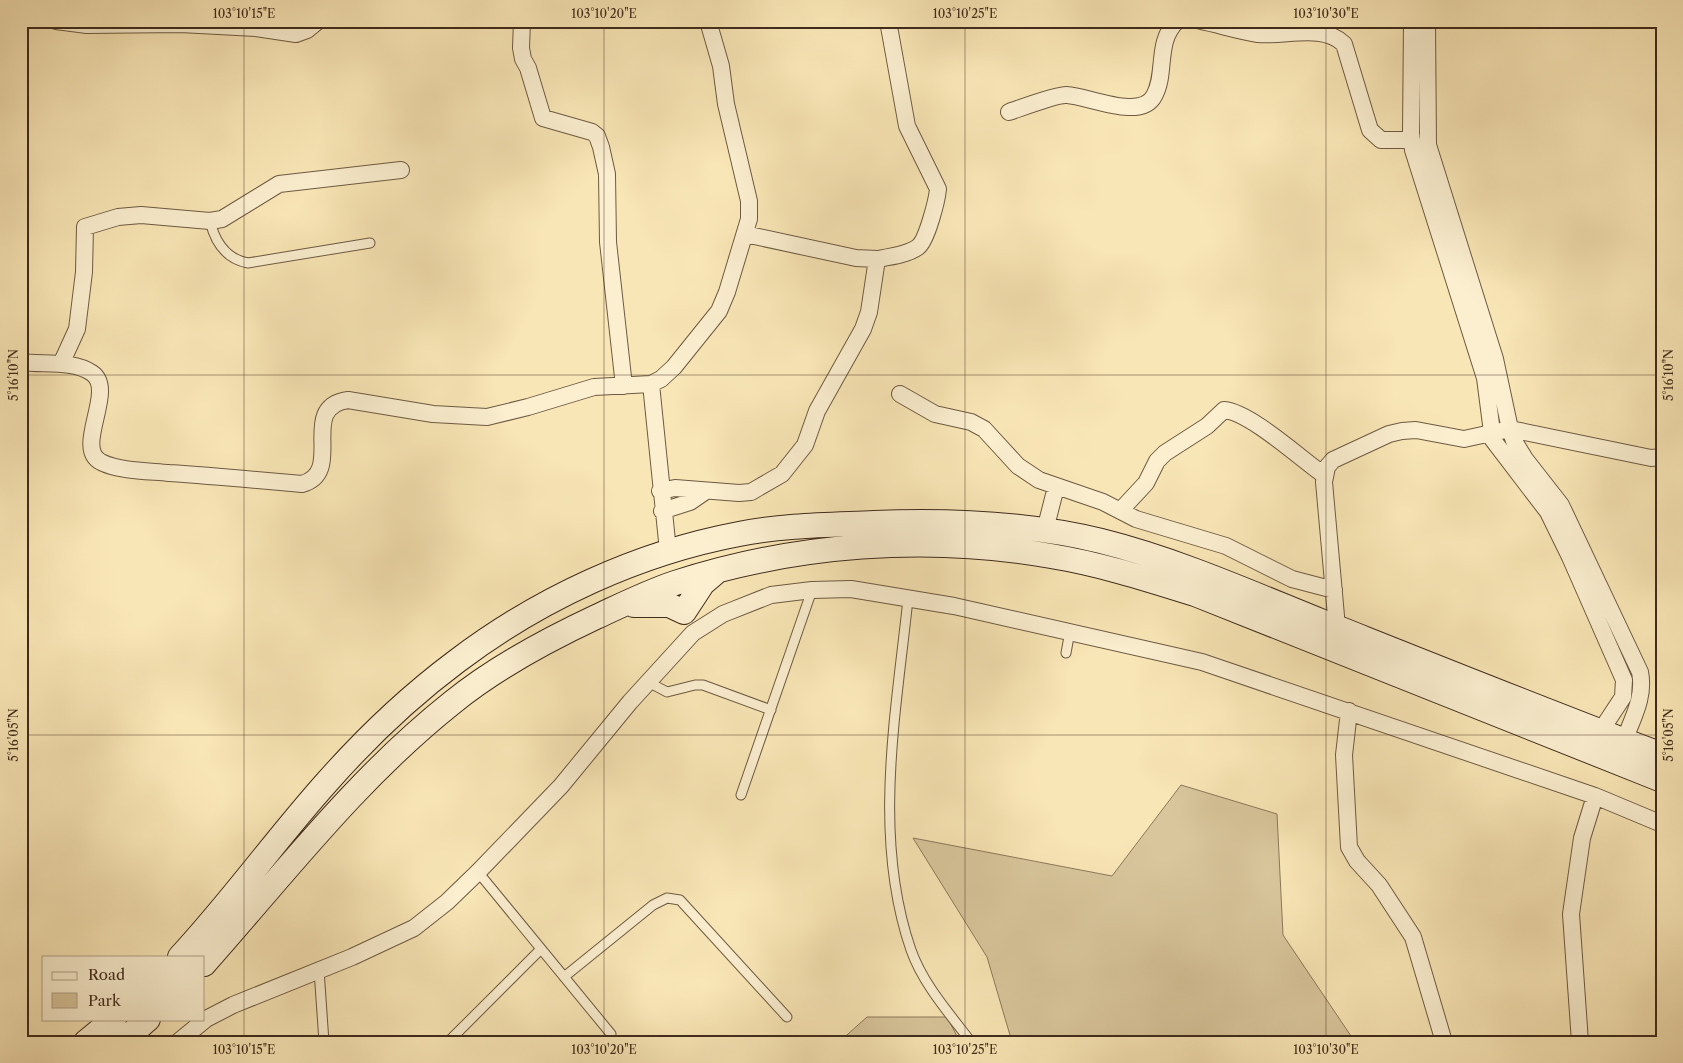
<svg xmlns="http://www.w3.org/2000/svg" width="1683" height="1063" font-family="'Libre Caslon Text',serif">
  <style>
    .green { fill: #d9c69c; stroke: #8c785c }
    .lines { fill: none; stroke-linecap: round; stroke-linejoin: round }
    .service-casing { stroke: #6e5a42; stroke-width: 11 }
    .minor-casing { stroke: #6e5a42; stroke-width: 18 }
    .secondary-casing { stroke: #3f2b1b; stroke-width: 26 }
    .service { stroke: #fbefd0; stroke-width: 9 }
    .minor { stroke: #fbefd0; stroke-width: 16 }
    .secondary { stroke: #fbefd0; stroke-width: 24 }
    .ticks { fill: none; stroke: #3f2b1b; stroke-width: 1; stroke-opacity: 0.45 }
    .neatline { fill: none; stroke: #3f2b1b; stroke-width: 2 }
    .ticks-label { font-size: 12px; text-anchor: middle; fill: #3f2b1b }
  </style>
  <rect width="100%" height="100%" fill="#f9e6b6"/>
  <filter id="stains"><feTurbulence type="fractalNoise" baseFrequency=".004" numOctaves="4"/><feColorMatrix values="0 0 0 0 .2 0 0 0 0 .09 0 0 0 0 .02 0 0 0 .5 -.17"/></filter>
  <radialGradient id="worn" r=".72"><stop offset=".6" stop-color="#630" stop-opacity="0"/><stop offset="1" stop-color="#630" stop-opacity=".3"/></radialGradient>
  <path class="green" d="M1181,785l96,29 6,121 72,107h-343l-25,-85 -74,-119 199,38z
    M867,1017h80l13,25h-121z"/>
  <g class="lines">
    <g class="service-casing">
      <path id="service" d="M210,221c5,21 16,38 38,42l122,-20
        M908,599c-12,115 -36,238 3,351 12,34 38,63 60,92
        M1066,653l4,-22
        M648,682l19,10 28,-7h8l68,25
        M741,795l71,-205
        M478,872l133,162
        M319,970l5,72
        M564,977l89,-72 14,-7 13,2 107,117
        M448,1042l93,-93"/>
    </g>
    <g class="minor-casing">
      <path id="minor" d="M56,21l31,4 93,-1 76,4 40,6 11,-4 11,-9
        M522,21l-1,27 2,11 5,9 15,50 49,14 5,4 4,11 6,27 1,68 16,144
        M1201,21c19,4 38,10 57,13 27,3 65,-11 86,10l26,86 11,10h31
        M1412,21l-1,112 2,17 72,228 8,62 55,72 22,45 54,123 -1,17 -23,35
        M1427,21l1,124 67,214 15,70 4,12 11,18 36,46 79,167c5,25 -7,45 -16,69
        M1009,112c12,-4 48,-18 58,-17 21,1 74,26 87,1 13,-23 1,-54 23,-75
        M745,234l111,24 21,1
        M21,362c22,3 52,-2 71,11 25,17 -19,75 9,89 17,9 48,9 68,11 44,3 89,7 133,11 44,-12 -5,-77 46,-84l85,14 54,3 41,-10 66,-20 57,-3 10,-5 13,-12 45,-56 8,-19 22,-73v-18l-23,-97 -5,-38 -13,-45
        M61,364l16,-35 7,-57 1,-45 33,-10 23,-2 69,6 12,-2 57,-35 122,-14
        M651,384l17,167
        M900,394l35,20 36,8 13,7 34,37 21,14 64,22 33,17 90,27 66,33 42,11
        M660,491l15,-3 64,5 12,-1 31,-18 23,-29 12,-34 46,-82 6,-17 8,-53c12,-2 30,-4 41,-12 9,-7 19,-47 20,-58l-31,-63 -19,-105
        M662,511l28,-9 16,-11
        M1120,511l26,-28 11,-22 8,-8 42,-27 17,-16c26,2 77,49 100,65
        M1045,530l11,-43
        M1337,627l-13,-145 3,-15 6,-7 56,-26 13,-3 14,-1 48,9 46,-10 141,29 11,-1
        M1349,711l-5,44 5,92 8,14 22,24 34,52 31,105
        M178,1042l28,-23 27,-14 119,-48 62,-29 33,-26 31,-30 83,-86 69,-84 63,-69 30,-19 48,-19 41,-5 39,-1 103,17 248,56 393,134 67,28
        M1580,1042l-9,-128 11,-76 13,-42"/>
    </g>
    <g class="secondary-casing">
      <path id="secondary" d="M634,605h35l15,7 19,-29 13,-11
        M180,957c52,-56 96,-118 147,-175 38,-43 83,-86 130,-121 82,-62 181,-108 282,-127 45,-9 90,-9 135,-11 76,-3 153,0 227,18 76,19 150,52 222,81 113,45 225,90 339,133
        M204,964c80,-90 153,-186 249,-262 43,-35 94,-62 143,-85 26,-12 52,-25 79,-34 120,-39 252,-49 376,-27 49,8 96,23 144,38l467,186
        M86,1042l28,-23
        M122,1042l26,-23"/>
    </g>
    <use href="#service" class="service"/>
    <use href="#minor" class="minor"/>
    <use href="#secondary" class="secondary"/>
  </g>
  <path class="ticks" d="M244,21v1021M604,21v1021M965,21v1021M1326,21v1021M21,375h1641M21,735h1641"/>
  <rect width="1683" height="1063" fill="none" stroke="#f9e6b6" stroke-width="55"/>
  <rect x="42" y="956" width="162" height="65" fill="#fbefd0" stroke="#b0a188"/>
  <rect x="52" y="972" width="25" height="8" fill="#fbefd0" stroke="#b0a188"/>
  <text x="88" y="980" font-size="15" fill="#3f2b1b">Road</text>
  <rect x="52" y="993" width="25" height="15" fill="#d9c69c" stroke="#b0a188"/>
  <text x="88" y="1006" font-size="15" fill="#3f2b1b">Park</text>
  <rect x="28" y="28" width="1628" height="1008" class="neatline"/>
  <g class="ticks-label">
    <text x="244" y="18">103°10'15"E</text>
    <text x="604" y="18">103°10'20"E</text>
    <text x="965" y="18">103°10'25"E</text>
    <text x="1326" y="18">103°10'30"E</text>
    <text transform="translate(14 375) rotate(-90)" y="4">5°16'10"N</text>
    <text transform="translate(1669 375) rotate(-90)" y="4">5°16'10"N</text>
    <text transform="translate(14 735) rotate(-90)" y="4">5°16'05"N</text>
    <text transform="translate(1669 735) rotate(-90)" y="4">5°16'05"N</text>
    <text x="244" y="1054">103°10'15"E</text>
    <text x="604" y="1054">103°10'20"E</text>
    <text x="965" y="1054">103°10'25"E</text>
    <text x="1326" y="1054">103°10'30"E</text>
  </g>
  <rect width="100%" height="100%" filter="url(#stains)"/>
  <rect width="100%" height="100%" fill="url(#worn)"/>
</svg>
